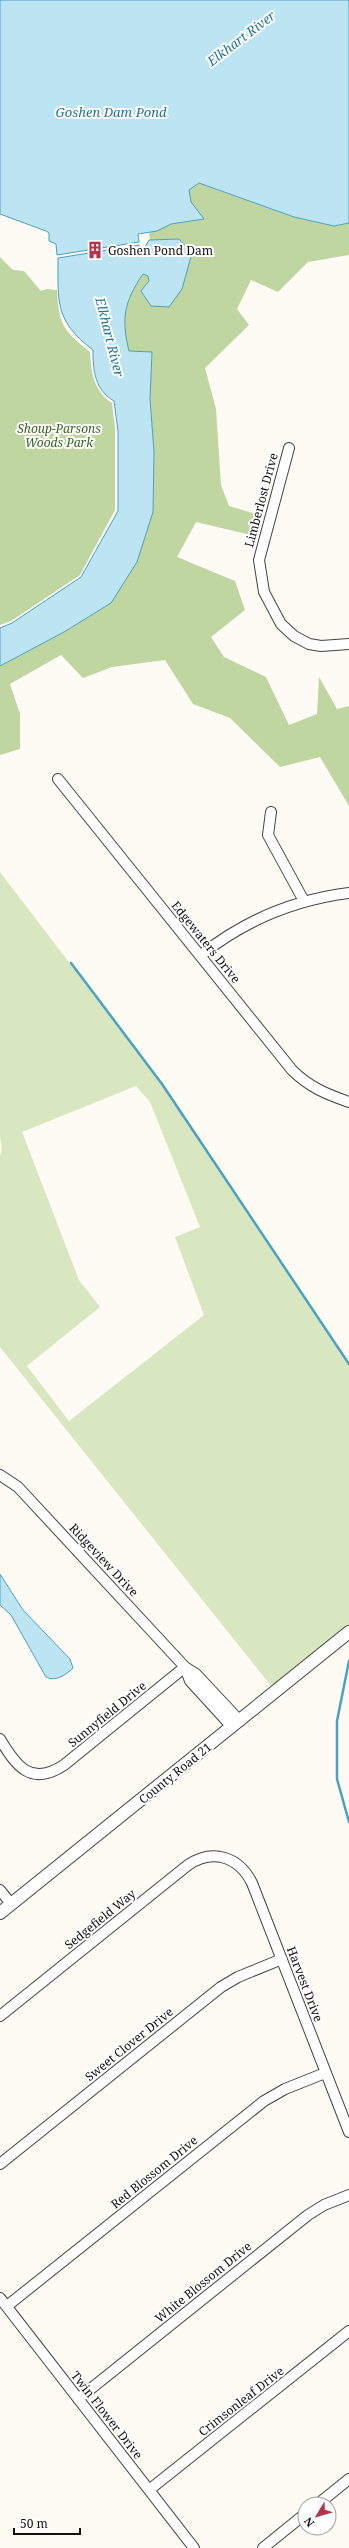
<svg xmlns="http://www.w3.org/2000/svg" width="349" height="2548" font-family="'Noto Serif',serif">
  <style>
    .green { fill: #d9e7c0; fill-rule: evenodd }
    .forest { fill: #bfd6a1 }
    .water { fill: #bde4f2; stroke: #4aa1c2 }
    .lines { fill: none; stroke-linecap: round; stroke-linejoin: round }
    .stream { stroke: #4aa1c2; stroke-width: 2.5 }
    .minor-casing { stroke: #434343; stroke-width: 12 }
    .tertiary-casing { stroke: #434343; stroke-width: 14 }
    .minor { stroke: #fff; stroke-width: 10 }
    .tertiary { stroke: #fff; stroke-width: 12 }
    .labels { text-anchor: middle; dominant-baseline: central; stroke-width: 4; stroke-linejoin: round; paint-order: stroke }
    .poi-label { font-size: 12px; fill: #101010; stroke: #fff; text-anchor: start }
    .park-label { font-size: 12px; font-style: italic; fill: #3a6425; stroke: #fff }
    .street-label { font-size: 12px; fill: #101010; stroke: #fff }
    .water-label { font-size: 13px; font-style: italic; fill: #237499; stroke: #fff }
  </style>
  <rect width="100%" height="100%" fill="#fefbf5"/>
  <path class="green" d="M0,872l162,212 187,280v261l-77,62 -272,-340v-191l2,-7 -2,-12zM136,1086l14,16 50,125 -25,10 29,78 -135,106 -42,-55 73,-59 -21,-27 -57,-148z"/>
  <path class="forest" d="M199,183l95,34 40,9 15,-3v32l-41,7 -30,30 -27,-12 -14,29 12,16 -44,43 11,41 5,76 8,21 30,9 -8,20 -55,-13 -19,35 58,24 10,29 -34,27 13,20 42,20 23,48 28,-11 2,-37 18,32 12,-3v100l-29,-49 -40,10 -50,-49 -37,-14 -28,-44 -53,7 -29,11 -22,-23 -51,29 10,30v35l-20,6v-89l64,-34 47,-29 43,-151 -4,-53 2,-47h-23c-8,-35 -5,-49 14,-78l5,2 1,5 -8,10 10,14 18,2 23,-54 -13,-14 -29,1 -1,-7 22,-9 32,-5 -12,-17 -2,-12z
    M0,257l13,13 11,1 17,20 6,-2 10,1c2,35 6,40 33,62 1,21 4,39 22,51l3,26v81l-35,65 -69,46 -11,4z"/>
  <path class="water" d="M0,0h349v223l-15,3 -40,-9 -95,-34 -10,7 2,12 13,17 -33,5 -14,7 -19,3 1,8 -82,13 -1,-11 -7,-3v-8l-3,-2 -46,-17z
    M179,239l13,14 -10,36 -13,18 -18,-1 -10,-15 8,-10 -1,-5 -5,-2c-19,28 -22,44 -14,77l23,1 -2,47 4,53 -1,60 -16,50 -26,41 -47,29 -64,34v-38l12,-5 69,-46 37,-66v-80l-4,-30c-19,-11 -21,-30 -21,-51 -38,-29 -35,-47 -35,-92l81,-13 2,9 8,-14z
    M0,1574l23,36 47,49 3,9c-7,7 -18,14 -27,9l-35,-62 -11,-10z"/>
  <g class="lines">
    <path class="stream" d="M71,963l91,121 187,280
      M349,1661l-12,60v58l12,43"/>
    <g class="minor-casing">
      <path id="minor" d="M289,448l-30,112 5,32 17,32 13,12 15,8 12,2 28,-2
        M58,779l234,291c17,17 34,24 57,32
        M271,812l-3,23 36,66
        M201,955c44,-35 92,-55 148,-62
        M0,1475l18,12 167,180 11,7 44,47
        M185,1667l5,14 42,46
        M0,1739c16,27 31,48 64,26l121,-98
        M0,1890l11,14
        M0,2016l188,-151c25,-17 51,-8 64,18l97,249
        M0,2164l221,-177 17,-10 44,-18
        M0,2298l194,250
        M7,2306l257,-205 21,-12 40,-16
        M78,2399l230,-184 16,-10 25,-10
        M149,2490l200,-159
        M318,2504l31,-25
        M263,2548l42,-34"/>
    </g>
    <g class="tertiary-casing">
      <path id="tertiary" d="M0,1913l349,-281"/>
    </g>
    <use href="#minor" class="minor"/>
    <use href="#tertiary" class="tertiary"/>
  </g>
  <defs>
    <g id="building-bare" transform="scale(1.38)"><path d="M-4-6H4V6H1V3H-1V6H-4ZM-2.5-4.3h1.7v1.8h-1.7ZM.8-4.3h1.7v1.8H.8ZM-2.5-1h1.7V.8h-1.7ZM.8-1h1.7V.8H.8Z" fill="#b6334a" stroke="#fff" stroke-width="2.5" paint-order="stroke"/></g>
  </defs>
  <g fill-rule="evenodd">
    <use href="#building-bare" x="95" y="250"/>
  </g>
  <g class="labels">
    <g class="poi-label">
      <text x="108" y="250">Goshen Pond Dam</text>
    </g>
    <g class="park-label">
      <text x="59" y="428">Shoup-Parsons<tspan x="59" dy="14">Woods Park</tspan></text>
    </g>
    <g class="street-label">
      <text transform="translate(261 500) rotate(-75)">Limberlost Drive</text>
      <text transform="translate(206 942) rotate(51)">Edgewaters Drive</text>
      <text transform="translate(104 1560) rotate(47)">Ridgeview Drive</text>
      <text transform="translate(107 1714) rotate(-39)">Sunnyfield Drive</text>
      <text transform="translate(175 1773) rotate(-39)">County Road 21</text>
      <text transform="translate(100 1919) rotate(-39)">Sedgefield Way</text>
      <text transform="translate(305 1984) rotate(69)">Harvest Drive</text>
      <text transform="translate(129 2044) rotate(-39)">Sweet Clover Drive</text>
      <text transform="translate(154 2172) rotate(-39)">Red Blossom Drive</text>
      <text transform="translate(203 2282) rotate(-39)">White Blossom Drive</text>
      <text transform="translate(241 2401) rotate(-38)">Crimsonleaf Drive</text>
      <text transform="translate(107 2415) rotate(52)">Twin Flower Drive</text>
    </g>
    <g class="water-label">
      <text transform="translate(241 38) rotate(-37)">Elkhart River</text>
      <text x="111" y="112">Goshen Dam Pond</text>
      <text transform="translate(110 337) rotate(76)">Elkhart River</text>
    </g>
  </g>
  <g transform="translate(317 2516) rotate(232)"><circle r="19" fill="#ffffff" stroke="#9f9f9f"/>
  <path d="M0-3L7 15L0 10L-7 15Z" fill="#b6334a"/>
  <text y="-6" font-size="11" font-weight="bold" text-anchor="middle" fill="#101010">N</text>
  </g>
  <path d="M14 2528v6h66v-6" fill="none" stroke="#101010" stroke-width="2"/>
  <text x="20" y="2528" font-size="12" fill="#101010" stroke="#ffffff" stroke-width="3" paint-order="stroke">50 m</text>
</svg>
